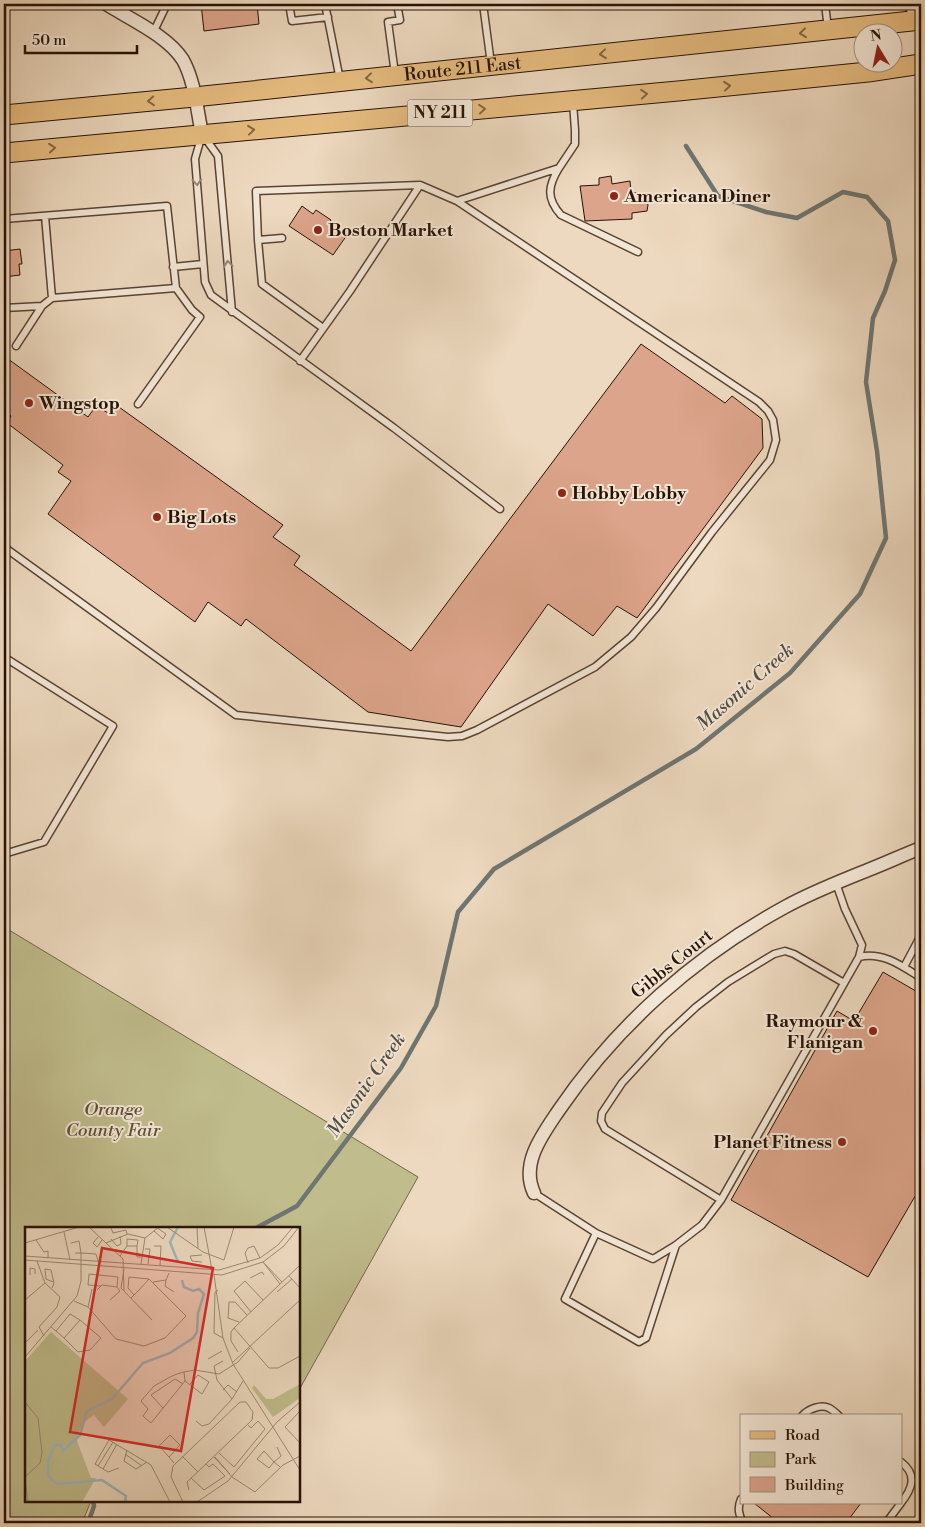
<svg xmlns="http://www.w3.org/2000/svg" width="925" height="1527" font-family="'Libre Bodoni',serif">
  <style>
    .green { fill: #c0bc8c; stroke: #746748 }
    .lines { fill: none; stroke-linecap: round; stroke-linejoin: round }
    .stream { stroke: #6e7672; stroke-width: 4.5 }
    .building { fill: #dca48a; stroke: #271204 }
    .service-casing { stroke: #584433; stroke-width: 9 }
    .minor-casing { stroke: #584433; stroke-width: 15 }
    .tertiary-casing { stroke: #584433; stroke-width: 18 }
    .primary-casing { stroke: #271204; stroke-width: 21 }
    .service { stroke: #f3e6d5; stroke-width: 6 }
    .minor { stroke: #f3e6d5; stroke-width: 12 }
    .tertiary { stroke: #f3e6d5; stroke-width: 15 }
    .primary { stroke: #e6bc80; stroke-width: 19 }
    .oneway { stroke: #866742 }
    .oneway2 { stroke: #978777 }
    .poi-dot { fill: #8f2418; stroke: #f3e6d5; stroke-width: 2 }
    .labels { text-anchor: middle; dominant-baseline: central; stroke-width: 4; stroke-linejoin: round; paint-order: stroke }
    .shield { fill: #f3e6d5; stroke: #645243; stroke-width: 1 }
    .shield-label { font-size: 16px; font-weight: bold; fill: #271204 }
    .street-label { font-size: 18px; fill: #271204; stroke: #f3e6d5 }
    .poi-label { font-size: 18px; font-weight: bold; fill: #271204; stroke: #f3e6d5; text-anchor: start }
    .park-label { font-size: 18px; font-style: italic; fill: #5d4e34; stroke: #f3e6d5 }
    .water-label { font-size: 19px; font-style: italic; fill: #504c44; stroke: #f3e6d5 }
    .inset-river { fill: none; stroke: #9db8bb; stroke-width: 2.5 }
    .inset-road { fill: none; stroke: #9e8974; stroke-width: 1 }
    .view { fill: #d62828; fill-opacity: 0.15; stroke: #d62828; stroke-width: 2.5 }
    .inset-edge { fill: none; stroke: #271204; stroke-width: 2.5 }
  </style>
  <rect width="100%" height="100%" fill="#edd9bf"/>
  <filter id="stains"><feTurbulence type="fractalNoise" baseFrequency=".004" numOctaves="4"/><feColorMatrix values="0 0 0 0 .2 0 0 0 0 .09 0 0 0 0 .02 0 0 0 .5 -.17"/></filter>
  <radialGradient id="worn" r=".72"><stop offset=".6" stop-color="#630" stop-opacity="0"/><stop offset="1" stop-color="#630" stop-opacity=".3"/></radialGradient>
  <path class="green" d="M4,927l414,250 -119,213v-162h-273v273h65l-9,22h-78z"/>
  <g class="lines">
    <path class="stream" d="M256,1228l41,-22 104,-138 35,-62 22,-94 36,-43 202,-120 94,-76 70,-79 26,-56 -9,-87 -11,-69 7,-64 12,-27 10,-31 -7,-39 -21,-24 -24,-5 -46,26 -31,-6 -48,-16 -32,-50
      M88,1523l6,-17 -1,-5"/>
  </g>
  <path class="building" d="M201,4h56l2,20 -55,7z
    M611,176l1,8 18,-3 1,11 13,2 4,11 -1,6 -15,2v6l-47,2 -5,-35 19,-1v-7z
    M302,206l11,8 3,-4 15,10 -2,3 18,12 -14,20 -44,-29z
    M20,249l2,15h-3l1,11 -16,2v-26z
    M641,344l84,59 7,-7 30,23 1,29 -126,170 -20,-12 -24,30 -45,-32 -87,123 -93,-15 -122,-93 -5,7 -33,-24 -13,20 -147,-108 23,-33 -13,-9 5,-7 -56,-42 4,-7 -7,-5v-55l84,61 8,-11 14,8 9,-7 164,118 -10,12 27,19 -6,9 117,86z
    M883,972l38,22v192l-53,91 -137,-77 106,-189 17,10z
    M754,1503h107l-15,20h-67z"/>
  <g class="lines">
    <g class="service-casing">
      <path id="service" d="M289,4l3,17 36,-4
        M325,4l15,76
        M483,4l8,60
        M825,4l3,25
        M153,33l14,-29
        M395,74l-7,-52 12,-2 -3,-16
        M201,138l-6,21 10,123 6,13 183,133 106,81
        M205,138l13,18 14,156
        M559,168c-11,18 -13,30 2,47l77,37
        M457,201l102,-33 16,-24v-14l-2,-27
        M45,216l7,82
        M4,219l163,-13 9,82 -124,10 -10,8 -26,40
        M258,240l24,-2
        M173,267l30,-3
        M4,308l38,-2
        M300,361l50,-70 70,-106 -164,6 2,49 4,44 61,44
        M138,404l62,-87 -8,-7 -16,-22
        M4,547l232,168 212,22 14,-1 15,-6 118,-63 36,-30 25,-29 56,-76 58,-72 6,-20 -3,-20 -5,-9 -9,-9 -302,-201 -37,-16
        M4,657l109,69 -69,116 -40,12
        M859,957c23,-6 43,9 62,21
        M904,967l17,-32
        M534,1193l62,40 -31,66 74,43 7,-4 30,-93 26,-20 19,-25 138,-243 3,-12 -17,-36 -9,-26
        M721,1200l-116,-71 -4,-8 1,-8 20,-30 44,-48 30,-28 32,-25 46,-28 11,-3 9,3 50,29
        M596,1233l57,26 23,-14
        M802,1416c6,-7 19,-12 27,-8 4,2 7,5 10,8
        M901,1462c17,13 11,27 0,41
        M741,1499c-4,9 -2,16 2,24
        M886,1523l15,-20"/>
    </g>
    <g class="minor-casing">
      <path id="minor" d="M106,4c24,15 62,32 77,56 12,22 14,50 19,74
        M534,1193c-14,-30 9,-59 25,-83 58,-85 136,-154 226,-203 27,-15 56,-26 83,-37 18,-7 35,-15 53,-22"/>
    </g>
    <g class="tertiary-casing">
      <path id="tertiary" d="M912,4l9,16"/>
    </g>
    <g class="primary-casing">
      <g id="primary">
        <path id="s1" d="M4,115l190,-18 727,-77"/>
        <path d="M4,153l674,-62 190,-19 53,-8"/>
      </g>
    </g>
    <use href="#service" class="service"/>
    <use href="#minor" class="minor"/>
    <use href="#tertiary" class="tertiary"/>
    <use href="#primary" class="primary"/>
  </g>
  <defs><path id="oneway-chevron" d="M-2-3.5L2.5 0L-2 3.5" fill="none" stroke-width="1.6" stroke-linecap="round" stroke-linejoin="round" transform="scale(1.25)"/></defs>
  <g class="oneway">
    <use href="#oneway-chevron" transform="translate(803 33) rotate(174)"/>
    <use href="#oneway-chevron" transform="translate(603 54) rotate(174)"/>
    <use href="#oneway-chevron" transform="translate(369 78) rotate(174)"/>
    <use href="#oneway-chevron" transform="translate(727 86) rotate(-6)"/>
    <use href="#oneway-chevron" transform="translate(644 94) rotate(-5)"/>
    <use href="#oneway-chevron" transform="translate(151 101) rotate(175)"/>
    <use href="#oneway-chevron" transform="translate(482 109) rotate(-5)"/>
    <use href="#oneway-chevron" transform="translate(251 130) rotate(-6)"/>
    <use href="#oneway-chevron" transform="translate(52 148) rotate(-5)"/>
  </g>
  <g class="oneway2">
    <use href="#oneway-chevron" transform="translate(197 182) rotate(86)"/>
    <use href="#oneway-chevron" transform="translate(228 264) rotate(-95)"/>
  </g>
  <g class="poi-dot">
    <circle cx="614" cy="196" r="5"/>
    <circle cx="318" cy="230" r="5"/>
    <circle cx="29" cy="403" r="5"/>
    <circle cx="562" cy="493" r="5"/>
    <circle cx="157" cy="517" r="5"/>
    <circle cx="873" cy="1031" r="5"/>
    <circle cx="842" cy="1142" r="5"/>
  </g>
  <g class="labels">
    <rect class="shield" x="407.5" y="99.5" width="65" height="27" rx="4"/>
    <g class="shield-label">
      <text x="440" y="113">NY 211</text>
    </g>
    <g class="street-label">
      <text stroke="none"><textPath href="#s1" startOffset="461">Route 211 East</textPath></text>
      <text transform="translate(672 964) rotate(-39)">Gibbs Court</text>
    </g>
    <g class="poi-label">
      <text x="624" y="196">Americana Diner</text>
      <text x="328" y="230">Boston Market</text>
      <text x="39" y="403">Wingstop</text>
      <text x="572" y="493">Hobby Lobby</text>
      <text x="167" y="517">Big Lots</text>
      <text x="863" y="1021" text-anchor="end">Raymour &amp;<tspan x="863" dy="21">Flanigan</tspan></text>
      <text x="832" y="1142" text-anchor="end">Planet Fitness</text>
    </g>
    <g class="park-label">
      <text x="113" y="1109">Orange<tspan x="113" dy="21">County Fair</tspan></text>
    </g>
    <g class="water-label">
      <text transform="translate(745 687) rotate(-41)">Masonic Creek</text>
      <text transform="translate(366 1085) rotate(-55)">Masonic Creek</text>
    </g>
  </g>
  <g transform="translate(25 1227)">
    <rect width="275" height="275" fill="#edd9bf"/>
    <path d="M26,105l77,67 -24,28 -10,-12 -10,7 -8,16 15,40h5l-14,24h-57v-141zM275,157v14l-27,19 -21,-29 2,-3 12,14h7z" fill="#c0bc8c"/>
    <path class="inset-river" d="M153,35l-8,-20 8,-15M100,275l1,-6 -24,-16 -45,4 -9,-8v-15l7,-16h6l2,6 17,-16 7,-24 25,-12 31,-36 27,-10 23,-15 4,-6 1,-19 6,-19 -5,-5 -6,2 -9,-4 -2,-7"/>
    <path class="inset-road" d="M64,0l34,32 1,32M142,0l36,25 21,8 10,-33M172,0l1,21M179,0l8,43M86,1l2,5 13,-3 1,4M129,4l9,8 3,-5 -10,-7M39,5l6,28M73,10l-5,6 4,4 5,-7M86,12l6,7 4,-2 -1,-8M11,13l8,12 4,-1v6M0,16l54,-16M46,16l8,-2 2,12h-6M81,16l22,-9 17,4 14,-11M102,19v-7l11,1 -1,6M129,19h7l-1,20M120,22h5l-2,15M0,29l194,14 41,-12 18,-13 15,-18M95,29l7,-10h10v11h4M0,33l197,15 41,-13 21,-16 15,-19M12,34l8,22 15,14 -3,10 -18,20 5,9M177,35l-10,-1 -2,-5 12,-1M238,35l17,22M223,36l-3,-10 3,-5 6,-2 6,12M239,36l18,19M116,37l4,-26M275,38l-66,63 35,40h9l22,-12M99,42l-3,19 31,32M5,48v-7l5,1v5M189,48l9,63 10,26 67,106M264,49l11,12M225,51l12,-6 2,3M141,53l-1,6 9,6M128,55l13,-2 3,-7M27,61l2,-5 -3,-13 -6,-1 1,10 7,3M72,63l5,-5 15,2 1,-10 -29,-3 -1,11 13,1M193,63l-3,2 -1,41 9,5M252,65l15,-13M106,71l7,-7 11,-12 -20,-2 -1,11 6,7M0,73l20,-17M85,73l10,-9 -3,-4M49,74l14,6 28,32 28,7 21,-8 21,-22 -37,-37M63,80l4,-18M226,85l-17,-21 11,-10 18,19M214,95l-11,-4 1,-16h6l12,13M26,100l5,4 8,7 16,-18 -10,-6 -14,17M209,101l-3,4v9l7,11M39,111l14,14 12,-2 11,-12 -21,-18M0,116l13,-13M0,130l52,-61 4,-15v-28l15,1 2,7M183,132l14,-8M208,135l67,-62M159,145l1,9 -34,42 -8,-7 5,-7 -7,-8 13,-15 16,-9 7,-3 7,-2 11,-2 24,4 19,-12 12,-14M160,154l17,13 7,-12 -11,-7 -8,9M198,163l5,-5 9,7M207,172l11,-18M0,175l13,16 4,35 -2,10 -15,14M138,181l-12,-13 24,-16 8,5M275,184l-15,16 15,16M171,194l6,5 7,-2 23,-25 -15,-19 -3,-14 9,-5M252,220l4,9 -7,6 -5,6 -12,-9 7,-8 10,11 6,5M102,223l-3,11 12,8 11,-7M194,226l15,14 31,-38 -7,-8 -7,7 -3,-3M100,227l17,12M157,229l16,16M144,230l-10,-11 11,-11 10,10 -11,12 5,6M189,230l16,17M190,230l17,20 23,15 28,-27 17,-9M73,239l15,-24M94,241l-11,4 -13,-8 14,-24 42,25 19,37M78,242l14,-25M166,251l13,12 21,-14 -12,-12 -4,3 -3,-3M0,253l3,22M158,275l-12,-25 2,-11 67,-64h6l7,10 -1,8 -65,62 2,8M172,275l31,-21 49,-59 23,-20"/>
    <path class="view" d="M77,21l111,20 -32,183 -111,-19z"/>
    <rect width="275" height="275" class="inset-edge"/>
  </g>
  <rect width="925" height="1527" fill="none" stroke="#edd9bf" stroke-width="20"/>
  <rect x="5" y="5" width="915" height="1517" fill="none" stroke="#271204" stroke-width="2.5"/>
  <rect x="10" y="10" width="905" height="1507" fill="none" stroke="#271204"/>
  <rect x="740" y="1414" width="162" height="90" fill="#f3e6d5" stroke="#a19181"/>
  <rect x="750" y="1431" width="25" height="8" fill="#e6bc80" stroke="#a19181"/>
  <text x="785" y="1440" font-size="15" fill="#271204">Road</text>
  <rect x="750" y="1452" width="25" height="15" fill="#c0bc8c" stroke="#a19181"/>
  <text x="785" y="1464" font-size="15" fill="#271204">Park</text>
  <rect x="750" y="1477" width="25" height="15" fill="#dca48a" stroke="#a19181"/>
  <text x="785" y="1490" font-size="15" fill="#271204">Building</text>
  <g transform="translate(878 48) rotate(350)"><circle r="24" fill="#f3e6d5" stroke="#a19181"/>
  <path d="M0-4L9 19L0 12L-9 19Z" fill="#8f2418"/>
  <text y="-8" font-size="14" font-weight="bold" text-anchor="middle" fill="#271204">N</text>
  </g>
  <path d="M25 45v8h112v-8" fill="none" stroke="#271204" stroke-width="2.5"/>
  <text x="32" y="45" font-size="15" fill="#271204" stroke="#f3e6d5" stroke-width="4" paint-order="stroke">50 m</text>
  <rect width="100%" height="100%" filter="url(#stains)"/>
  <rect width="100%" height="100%" fill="url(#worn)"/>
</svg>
